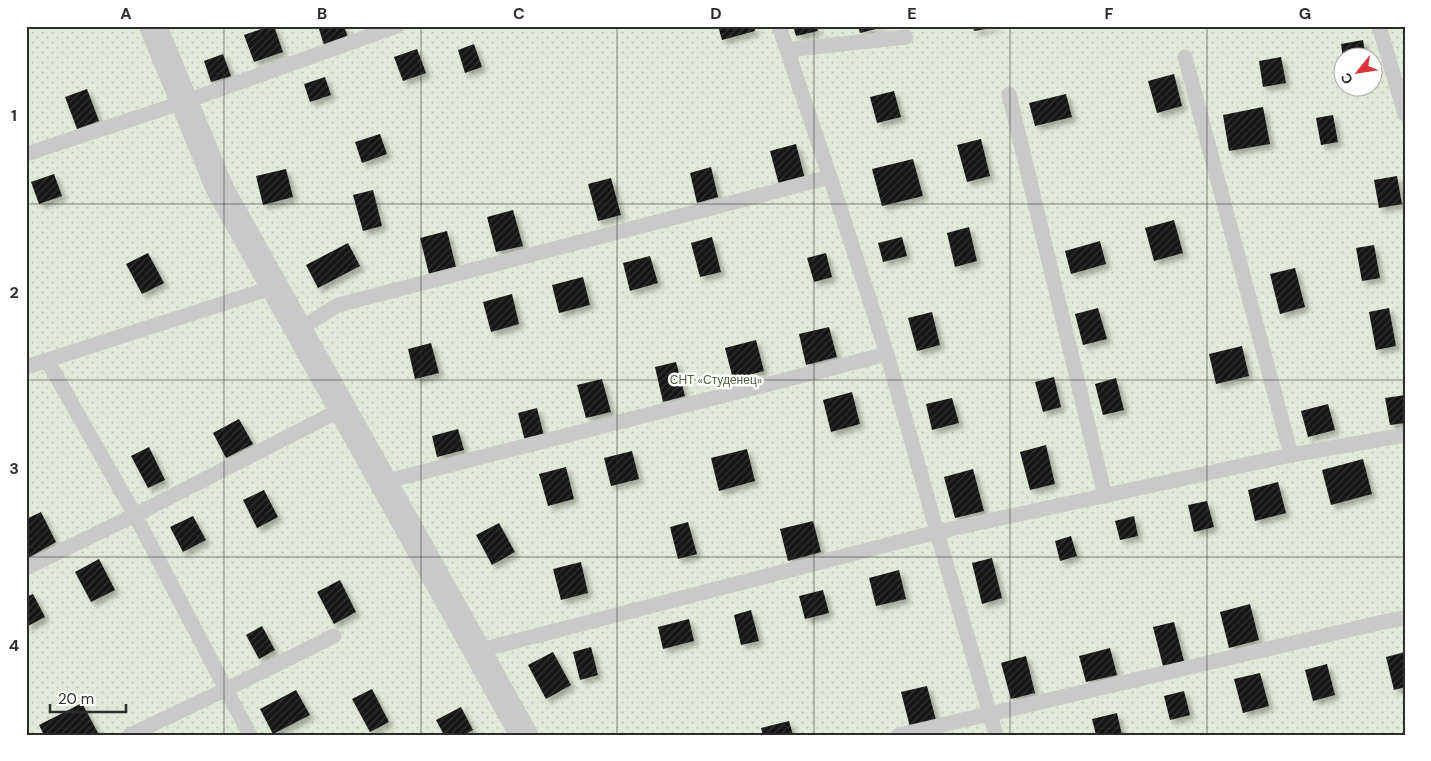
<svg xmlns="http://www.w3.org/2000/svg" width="1431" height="761" font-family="'DM Sans',sans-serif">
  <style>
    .grass { fill: url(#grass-dots); fill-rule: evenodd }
    .building { fill: url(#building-hatch); filter: url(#shadow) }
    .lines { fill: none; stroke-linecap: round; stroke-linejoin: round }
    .service { stroke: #c9c9c9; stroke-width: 15 }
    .minor { stroke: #c9c9c9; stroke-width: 28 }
    .grid { fill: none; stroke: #2c2c2c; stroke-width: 1; stroke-opacity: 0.55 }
    .labels { text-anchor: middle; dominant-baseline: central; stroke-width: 5; stroke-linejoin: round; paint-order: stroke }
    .park-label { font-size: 12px; fill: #4e643c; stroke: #fff }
    .neatline { fill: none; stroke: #2c2c2c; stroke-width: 2 }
    .grid-label { font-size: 16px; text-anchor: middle; font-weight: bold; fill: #2c2c2c }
  </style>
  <defs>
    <pattern id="grass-dots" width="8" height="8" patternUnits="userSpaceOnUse" patternTransform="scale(1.25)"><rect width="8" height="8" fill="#e1e9d9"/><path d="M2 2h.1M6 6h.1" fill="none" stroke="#c1c8ba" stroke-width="1.8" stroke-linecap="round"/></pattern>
    <pattern id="building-hatch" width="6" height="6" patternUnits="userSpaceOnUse" patternTransform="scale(1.25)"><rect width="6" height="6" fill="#131313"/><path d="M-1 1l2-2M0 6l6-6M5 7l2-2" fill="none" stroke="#363636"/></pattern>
    <filter id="shadow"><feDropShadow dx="4.5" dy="4.5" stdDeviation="2.5" flood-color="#0004"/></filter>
  </defs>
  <rect width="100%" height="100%" fill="#fff"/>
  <path class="grass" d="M26,26h1379v709h-1379zM1344,58h30v30h-30z"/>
  <path class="building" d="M270,26h4l9,26 -29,10 -10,-27z
    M318,26h26l4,11 -24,8z
    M718,26h36l1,5 -33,9z
    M793,26h24l1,5 -22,5z
    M858,26h26v1l-24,6z
    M973,26h24v1l-23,4z
    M1363,40l3,18h-23l-2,-14z
    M474,44l8,23 -17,6 -7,-23z
    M417,49l9,24 -23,8 -9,-24z
    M223,54l8,22 -20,6 -7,-21z
    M1281,57l5,26 -23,4 -4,-26z
    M1174,74l8,32 -25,7 -9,-32z
    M325,77l6,18 -21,7 -6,-18z
    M87,89l12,32 -22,8 -12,-32z
    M894,91l7,26 -24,6 -7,-26z
    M1066,94l6,23 -37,9 -6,-23z
    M1263,107l7,37 -41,7 -6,-36z
    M1333,115l5,27 -17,3 -5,-27z
    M380,134l7,20 -25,9 -7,-21z
    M981,139l9,37 -23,6 -10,-37z
    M796,144l9,35 -26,6 -9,-34z
    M913,159l10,37 -41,10 -10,-37z
    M711,167l7,30 -21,6 -7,-30z
    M286,169l7,28 -30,8 -7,-29z
    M54,174l8,22 -23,8 -8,-22z
    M1397,176l5,28 -23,4 -5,-28z
    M611,178l10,37 -23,6 -10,-37z
    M373,190l9,36 -19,5 -10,-36z
    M513,210l10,36 -27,6 -9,-35z
    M1174,220l9,33 -29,8 -9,-33z
    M969,227l8,34 -22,6 -8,-34z
    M447,231l9,36 -27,7 -9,-36z
    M712,237l9,35 -21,5 -9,-34z
    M902,237l5,19 -24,6 -5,-19z
    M1100,241l6,23 -35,10 -6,-23z
    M348,243l12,23 -42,22 -12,-23z
    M1374,245l6,33 -18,3 -6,-33z
    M148,253l16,30 -22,11 -16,-30z
    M826,253l6,24 -18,5 -7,-24z
    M650,256l8,27 -28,8 -7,-28z
    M1295,268l10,39 -25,7 -10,-40z
    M583,277l7,28 -31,8 -7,-28z
    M512,294l7,30 -28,8 -8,-30z
    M1098,308l9,31 -24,6 -8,-31z
    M1389,308l7,38 -20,4 -7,-38z
    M932,312l8,33 -23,6 -9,-33z
    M829,327l8,30 -31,8 -7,-31z
    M756,340l8,31 -31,8 -8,-31z
    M431,343l8,30 -24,6 -7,-30z
    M1242,346l7,30 -33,8 -7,-30z
    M676,362l9,34 -22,6 -8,-35z
    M1054,377l7,30 -18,5 -8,-30z
    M1116,378l8,32 -21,5 -8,-31z
    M602,379l9,33 -25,6 -9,-33z
    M852,392l8,32 -29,8 -8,-32z
    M1405,395v28l-15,2 -5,-27z
    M952,398l7,25 -27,7 -6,-26z
    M1328,404l7,26 -27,7 -7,-26z
    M537,408l7,28 -19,5 -7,-28z
    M239,419l14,25 -27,14 -13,-25z
    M458,429l6,21 -27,7 -5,-21z
    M1046,445l9,39 -25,6 -10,-38z
    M149,447l16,33 -17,8 -17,-32z
    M747,449l8,32 -36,10 -8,-33z
    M632,451l7,28 -28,7 -7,-28z
    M1363,459l9,35 -41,11 -9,-35z
    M566,467l8,32 -26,7 -9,-32z
    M973,469l11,42 -29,7 -11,-41z
    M1278,482l8,31 -31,8 -7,-31z
    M264,490l14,27 -21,11 -14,-28z
    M1207,501l7,26 -20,5 -6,-27z
    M41,512l15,30 -28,16 -2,-3v-36z
    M193,516l13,24 -23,12 -13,-25z
    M1134,516l4,20 -18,4 -5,-19z
    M813,521l8,31 -33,9 -8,-32z
    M688,522l9,32 -19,5 -8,-32z
    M499,523l16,29 -23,13 -16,-30z
    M1071,536l6,20 -17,5 -5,-20z
    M992,558l10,40 -20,6 -10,-41z
    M99,559l16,31 -24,12 -16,-30z
    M581,562l7,31 -27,7 -8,-31z
    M899,570l7,29 -30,7 -7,-28z
    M340,580l16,32 -22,12 -17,-32z
    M823,590l6,23 -24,6 -6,-23z
    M33,594l12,23 -19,10v-30z
    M1250,604l9,36 -30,8 -9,-36z
    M751,610l8,31 -18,4 -7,-30z
    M689,619l5,22 -31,8 -5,-22z
    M1174,622l10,39 -21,5 -10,-39z
    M262,626l13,24 -16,9 -13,-24z
    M591,647l7,28 -18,5 -7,-28z
    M1110,648l7,27 -31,7 -7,-26z
    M553,652l18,33 -25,14 -18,-34z
    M1405,652v35l-11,3 -8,-33z
    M1026,656l9,37 -24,6 -10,-36z
    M1327,664l8,31 -22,6 -8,-31z
    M1260,673l9,33 -26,7 -9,-34z
    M927,686l9,34 -26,7 -9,-35z
    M372,689l17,33 -19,10 -18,-33z
    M296,690l14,25 -37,19 -13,-25z
    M1184,691l6,24 -20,5 -6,-24z
    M82,703l16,30 -4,2h-50l-5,-10z
    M461,707l12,23 -9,5h-20l-8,-15z
    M1117,713l5,22h-26l-4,-16z
    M789,721l4,14h-30l-2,-7z"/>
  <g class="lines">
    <path class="service" d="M779,26l51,151 57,177 50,178 59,203
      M1379,26l26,88
      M787,50l119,-13
      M1185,57l106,398
      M1009,94l96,402
      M26,154l158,-52 213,-76
      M298,330l40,-25 492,-128
      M47,360l88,155 115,220
      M26,367l248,-80
      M383,482l504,-128
      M26,568l109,-53 207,-106
      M477,651l460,-119 354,-77 114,-20
      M130,735l97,-46 107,-53
      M899,735l484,-113 22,-4"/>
    <path class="minor" d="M153,26l67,163 304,546"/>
  </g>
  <path class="grid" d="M224,26v709M421,26v709M617,26v709M814,26v709M1010,26v709M1207,26v709M26,204h1379M26,380h1379M26,557h1379"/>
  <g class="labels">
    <g class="park-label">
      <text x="716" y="380">СНТ «Студенец»</text>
    </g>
  </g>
  <rect width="1431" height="761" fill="none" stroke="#ffffff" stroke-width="55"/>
  <g transform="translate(1358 72) rotate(240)"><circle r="24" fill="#ffffff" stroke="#ababab"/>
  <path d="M0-4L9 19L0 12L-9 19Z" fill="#dc353e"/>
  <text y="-8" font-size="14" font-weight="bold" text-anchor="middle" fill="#2c2c2c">С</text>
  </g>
  <path d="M50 704v8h76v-8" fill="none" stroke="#2c2c2c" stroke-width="2.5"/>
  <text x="58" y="704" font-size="15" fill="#2c2c2c" stroke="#ffffff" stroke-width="4" paint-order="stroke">20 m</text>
  <rect x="28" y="28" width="1376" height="706" class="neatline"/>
  <g class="grid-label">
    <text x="126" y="19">A</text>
    <text x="322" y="19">B</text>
    <text x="519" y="19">C</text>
    <text x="716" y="19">D</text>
    <text x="912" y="19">E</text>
    <text x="1109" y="19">F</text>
    <text x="1305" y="19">G</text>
    <text x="14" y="121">1</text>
    <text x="14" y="298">2</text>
    <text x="14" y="474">3</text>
    <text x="14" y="651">4</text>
  </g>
</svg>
